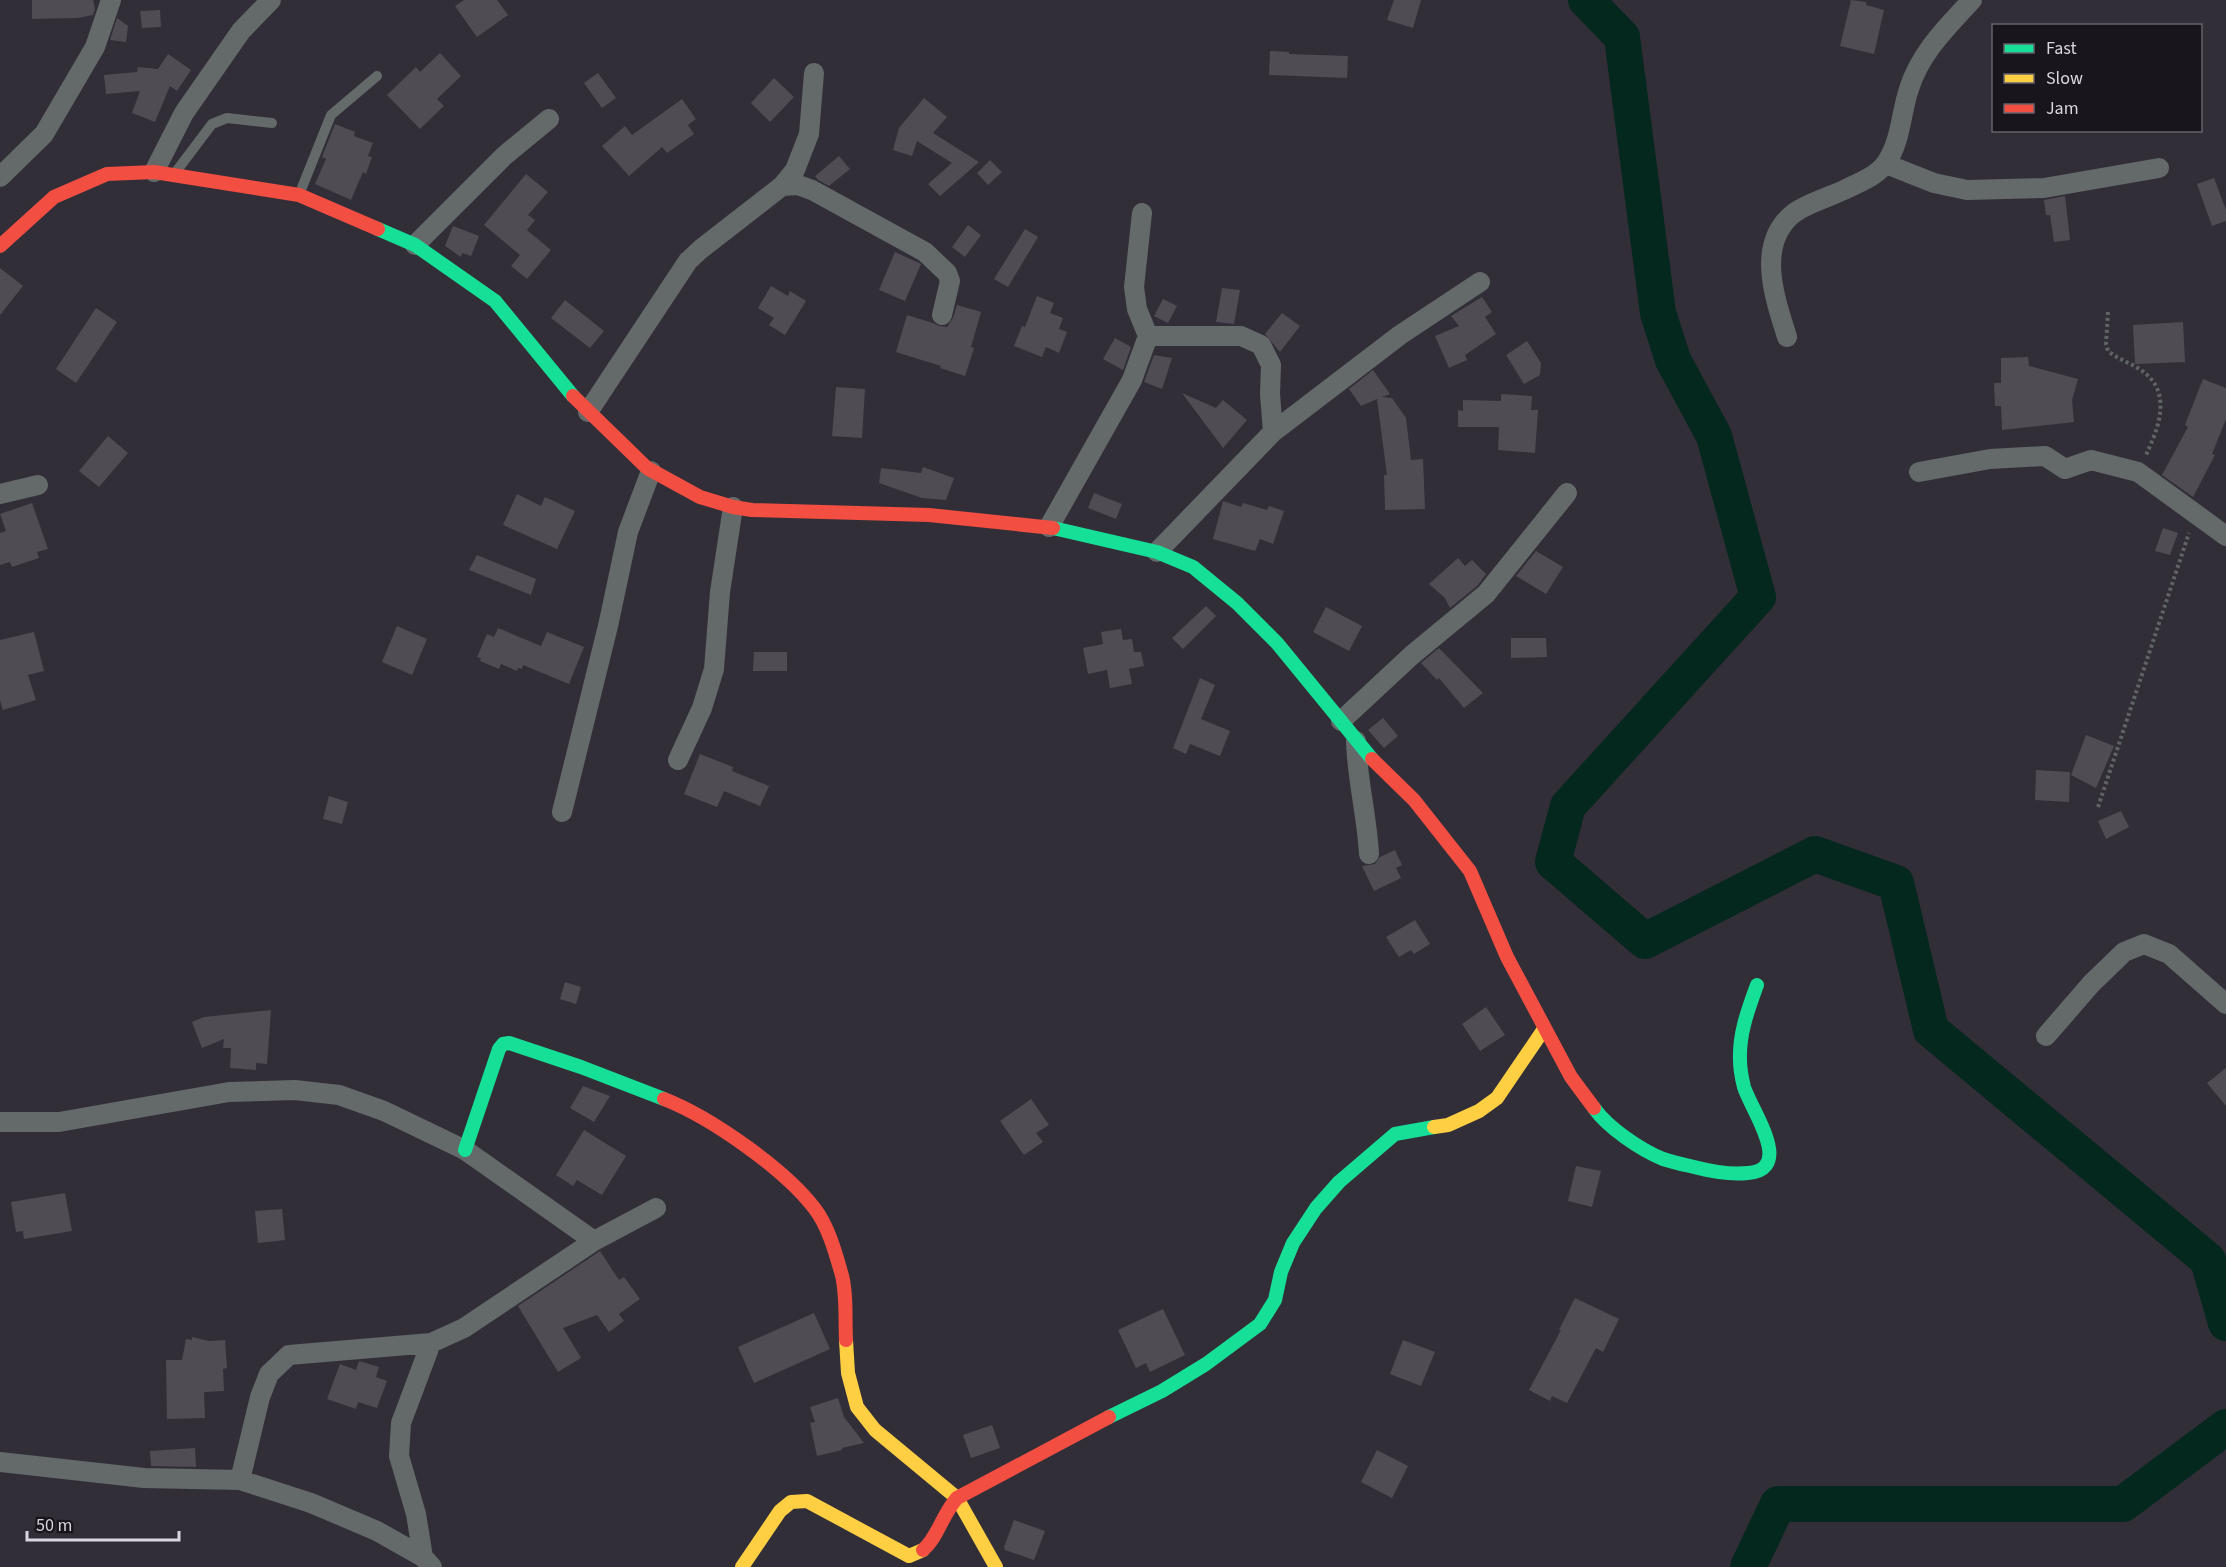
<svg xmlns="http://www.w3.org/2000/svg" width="2226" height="1567" font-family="'Source Sans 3',sans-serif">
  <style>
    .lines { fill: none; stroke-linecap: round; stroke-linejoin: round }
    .river { stroke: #04271e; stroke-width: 36 }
    .building { fill: #4f4c54 }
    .path { stroke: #606465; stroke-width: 4; stroke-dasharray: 3 3; stroke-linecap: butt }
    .lane { stroke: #636a69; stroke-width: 10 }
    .street { stroke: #636a69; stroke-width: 20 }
    .fast { stroke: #16e098; stroke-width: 14 }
    .slow { stroke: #ffcf43; stroke-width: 14 }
    .jam { stroke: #f24e42; stroke-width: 14 }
  </style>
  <rect width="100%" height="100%" fill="#322e38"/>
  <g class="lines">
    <path class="river" d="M1586,0l36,37 36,276 15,47 41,76 44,161 -190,209 -15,56 92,79 170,-87 81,29 35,147 277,230 18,63
      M1748,1567l30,-63h345l103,-77"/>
  </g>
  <path class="building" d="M32,0h61l2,9 -2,6 -15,3 -46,1z
    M464,0h33l11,15 -31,22 -22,-31z
    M1394,0h27l-8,28 -26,-8z
    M1851,0l15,2v3l18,5 -10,44 -34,-8z
    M160,10l1,17 -19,1 -2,-17z
    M117,18l11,8 -2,16 -16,-2z
    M1270,51l19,1v2l59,2 -1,22 -78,-3z
    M440,53l21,23 -24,23 7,7 -24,23 -33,-34 29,-28 4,5z
    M168,54l23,16 -14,21 -7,-5 -15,36 -23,-9 8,-22 -34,3 -2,-19 33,-3 1,-5 20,2z
    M598,73l18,25 -14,10 -18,-25z
    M774,78l20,19 -24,25 -19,-19z
    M924,98l23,19 -14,16 46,29 -39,34 -12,-12 24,-21 -35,-22 -5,15 -19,-6 6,-22z
    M682,99l14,20 -8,6 6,9 -27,19 -5,-6 -33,29 -27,-30 23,-20 7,9z
    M335,124l20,8 -1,4 19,7 -5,13 4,1 -6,17 -3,-2 -12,28 -36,-16 11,-25 -4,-2z
    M839,156l11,13 -21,17 -11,-6 -3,-4z
    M990,160l12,12 -14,13 -11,-12z
    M526,174l22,18 -20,23 7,5 -8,10 24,20 -24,29 -16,-13 9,-11 -36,-30z
    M2214,178l12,32v11l-14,5 -15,-42z
    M2065,196l5,44 -16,2 -4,-27h-4l-2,-15z
    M968,225l13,10 -16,22 -13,-10z
    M453,226l26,10 -8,20 -9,-3 -1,4 -16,-11z
    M1025,229l13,8 -30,50 -14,-8z
    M895,252l26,12 -16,37 -26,-11z
    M0,268l23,18 -23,29z
    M771,286l17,10 2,-5 16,10 -21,34 -16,-10 5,-7 -16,-10z
    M1222,288l18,2 -6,34 -18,-2z
    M1037,296l17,7 -4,10 13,5 -4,11 8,3 -8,21 -13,-6 -4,10 -28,-11 8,-20 3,1z
    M1482,297l10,15 -7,5 11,17 -31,21 2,5 -18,8 -14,-32 24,-10 -8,-10z
    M1163,299l14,7 -9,17 -14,-7z
    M565,300l39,31 -14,17 -39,-30z
    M957,305l24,7 -10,35 3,1 -9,28 -25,-8 1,-2 -45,-14 11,-37 26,8 6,3 8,1 6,-9z
    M96,308l21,14 -41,61 -20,-14z
    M1282,313l18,13 -20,26 -15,-18z
    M2183,322l2,40 -50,2 -2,-39z
    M1115,338l16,9 -8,23 -20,-11z
    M1527,341l14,22 -1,12 -16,9 -18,-29z
    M1154,355l18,3 -10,31 -18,-7z
    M2028,357l1,9 49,13 -6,21 2,22 -72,8 -1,-24h-6l-1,-23h7v-25z
    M1373,370l17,24 -8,3 10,1 14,20 5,42 12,-1 2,50 -40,1 -1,-35h3l-10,-76 -16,7 -12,-17z
    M2203,379l23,9v31l-14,35 3,1 -22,42 -31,-22 26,-48 -3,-2z
    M836,387l29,2 -3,49 -30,-2z
    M1182,393l34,15 7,-8 24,20 -24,28z
    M1501,394l31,2 -1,14h7l-3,43 -37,-3 1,-23h-41v-17l5,1v-11l38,1z
    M108,436l20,17 -29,34 -20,-16z
    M923,467l31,11 -8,22 -24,-2 -43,-15 2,-15 40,5z
    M1094,493l28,11 -6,15 -28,-11z
    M517,494l24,12 4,-9 30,14 -18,38 -54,-24z
    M1223,501l18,6 2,-4 24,7 2,-4 15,5 -11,33 -13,-5 -5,12 -42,-12z
    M32,503l16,46 -11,3 2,6 -27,9 -2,-5 -10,3v-32l6,-2 -6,-17z
    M2163,528l15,5 -8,22 -15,-4z
    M1536,551l27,16 -17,27 -30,-18z
    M477,555l59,24 -5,16 -62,-25z
    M1458,558l7,8 7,-6 14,14 -9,12 -27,22 -5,-10 -16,-14z
    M1206,606l10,10 -33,33 -11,-11z
    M1326,607l36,19 -13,25 -36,-19z
    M397,626l30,13 -15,36 -30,-13z
    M498,628l43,18 6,-14 37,15 -15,37 -46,-19 -1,4 -4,-1 -1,3 -16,-7 -2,5 -19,-8 1,-3 -4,-1 10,-23 7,3z
    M1121,629l2,11 9,-1 2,13h7l3,14 -15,3 3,15 -22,4 -3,-18 -19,4 -5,-26 20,-4 -2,-12z
    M34,632l10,39 -16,4 8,25 -33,10 -3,-10v-60z
    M1511,638h35l1,19 -36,1z
    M1439,648l44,45 -19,15 -25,-30 -2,2 -16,-17z
    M754,652h33v19h-34z
    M1200,678l15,7 -14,34 29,12 -10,25 -30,-12 -4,10 -13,-6z
    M1383,718l15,18 -14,12 -16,-18z
    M2086,735l28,11 -18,42 -25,-13z
    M700,754l33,13 -1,4 37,15 -9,20 -36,-15 -7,16 -33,-13z
    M2036,770l34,2 -1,30 -34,-2z
    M329,796l19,6 -6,22 -19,-5z
    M2121,811l8,16 -23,12 -8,-18z
    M1395,850l7,15 -6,3 5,10 -27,13 -12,-25 13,-2 5,-7z
    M1415,920l15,24 -16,10 -3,-4 -12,7 -13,-20z
    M565,982l16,5 -5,17 -16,-5z
    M1486,1007l19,28 -25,16 -18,-27z
    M271,1010l-4,54 -11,-1v7l-26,-2 1,-20h-8l1,-9 -22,9 -10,-26 12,-5z
    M2226,1068v38l-19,-23z
    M583,1086l27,10 -16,26 -24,-14z
    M1031,1099l18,26 -13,8 7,9 -19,13 -24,-34z
    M584,1130l42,26 -24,39 -25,-15 -4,6 -17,-11z
    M1576,1166l25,5 -9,36 -24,-6z
    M65,1193l7,38 -48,8 -1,-8 -7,1 -5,-30z
    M282,1209l3,31 -27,3 -3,-32z
    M600,1251l19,29 5,-3 16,22 -21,15 5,7 -15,11 -12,-17 -34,13 18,30 -23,14 -40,-66z
    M1575,1298l44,21 -16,33 -7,-4 -29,55 -15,-7 -2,5 -21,-11 32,-60h-2z
    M1163,1309l22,46 -35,17 -4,-9 -10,5 -18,-38z
    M814,1313l16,36 -76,34 -16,-36z
    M192,1337l17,4 16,-1 2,28 -4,1 1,22 -20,1 1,26 -38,1 -1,-59h16l4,-21 6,1z
    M1403,1340l32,12 -14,34 -31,-12z
    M359,1361l20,6 -3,10 11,4 -10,27 -19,-6 -2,7 -29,-10 13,-35 16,6z
    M838,1398l6,19 20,26 -22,5v2l-25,6 -7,-33 5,-1 -5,-15z
    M992,1425l8,23 -29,10 -8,-23z
    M195,1448l1,19 -45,-1 -1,-15z
    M1377,1450l31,16 -16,32 -31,-16z
    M1014,1520l31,11 -11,29 -29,-10 -1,-3z"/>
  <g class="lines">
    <path class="path" d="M2108,312l-2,32 2,7c11,9 26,13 37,22 27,22 13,56 1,82
      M2098,807l91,-274"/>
    <path class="lane" d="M175,173l37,-49 15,-6 45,5
      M299,195l32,-80 46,-39"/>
    <path class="street" d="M1886,164l48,19 33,7 77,-2 115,-20
      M154,172l30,-59 57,-82 30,-31
      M0,177l44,-43 51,-87 16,-47
      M782,186l16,-1 14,5 113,62 22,21 3,8 -8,34
      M415,245l89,-89 45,-37
      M1148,336h93l20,9 10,20 -1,29 3,38
      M1787,337c-12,-39 -32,-93 7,-124 14,-10 35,-16 50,-23 14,-7 32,-13 42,-27 15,-21 15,-51 23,-74 11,-36 38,-62 63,-89
      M588,412l100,-151 13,-12 81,-63 13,-16 14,-36 5,-61
      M1919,472l71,-13 55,-3 20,13 26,-9 47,12 88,64
      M0,494l38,-9
      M1049,527l83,-147 16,-44 -11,-27 -3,-22 8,-74
      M1157,552l116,-120 127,-97 80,-53
      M1341,721l71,-66 74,-61 81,-101
      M1356,741c1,38 11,75 13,113
      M678,760l24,-52 12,-39 6,-77 13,-85
      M562,812l46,-186 20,-94 23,-61
      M2046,1036l45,-52 33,-32 20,-8 25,10 57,50
      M0,1122h59l170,-30 66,-2 44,5 45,16 81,39 129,91
      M0,1462l144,16 96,2 71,23 66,28 46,26 9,10
      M240,1480l20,-83 9,-23 20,-19 142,-12 33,-15 130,-87 62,-33
      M423,1557l-7,-43 -17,-58 2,-33 30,-80"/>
    <path class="fast" d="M378,229l37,16 80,56 78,95
      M1053,528l104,24 36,15 44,36 40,40 95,116
      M1594,1108c14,20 47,42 69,51 9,3 18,5 27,7 20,5 38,9 58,7 47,-4 3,-63 -4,-86 -2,-8 -4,-19 -4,-27 -1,-27 8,-50 17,-75
      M465,1150l34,-101 4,-5 6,-1 72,24 83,32
      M1109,1417l53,-26 44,-27 54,-40 15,-24 6,-28 12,-29 23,-35 23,-26 56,-48 39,-7"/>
    <path class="slow" d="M1434,1127l14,-2 31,-14 18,-13 47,-69
      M846,1340l2,33 9,34 18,23 82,68 39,69
      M742,1567l38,-56 11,-9 16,-1 102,55 14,-6"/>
    <path class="jam" d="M0,246l54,-49 53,-23 47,-2 145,23 79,34
      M573,396l74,72 53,29 33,10 19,3 177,5 124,13
      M1372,759l42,41 56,71 37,86 64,120 23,31
      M664,1099c46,18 121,70 151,110 13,17 20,42 26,63 6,19 4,47 5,68
      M923,1550c15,-13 19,-35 34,-52l152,-81"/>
  </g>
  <rect x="1992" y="24" width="210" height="108" fill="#18151d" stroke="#66626b" stroke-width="1.5"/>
  <rect x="2004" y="44" width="30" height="9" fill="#16e098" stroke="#66626b" stroke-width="1.5"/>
  <text x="2046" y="54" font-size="18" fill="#dad6e1">Fast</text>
  <rect x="2004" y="74" width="30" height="9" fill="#ffcf43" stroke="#66626b" stroke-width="1.5"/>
  <text x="2046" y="84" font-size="18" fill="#dad6e1">Slow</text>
  <rect x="2004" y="104" width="30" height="9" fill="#f24e42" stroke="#66626b" stroke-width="1.5"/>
  <text x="2046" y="114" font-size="18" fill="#dad6e1">Jam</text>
  <path d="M27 1531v9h152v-9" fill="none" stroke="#dad6e1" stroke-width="3"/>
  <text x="36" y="1531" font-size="18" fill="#dad6e1" stroke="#18151d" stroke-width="4.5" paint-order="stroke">50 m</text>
</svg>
